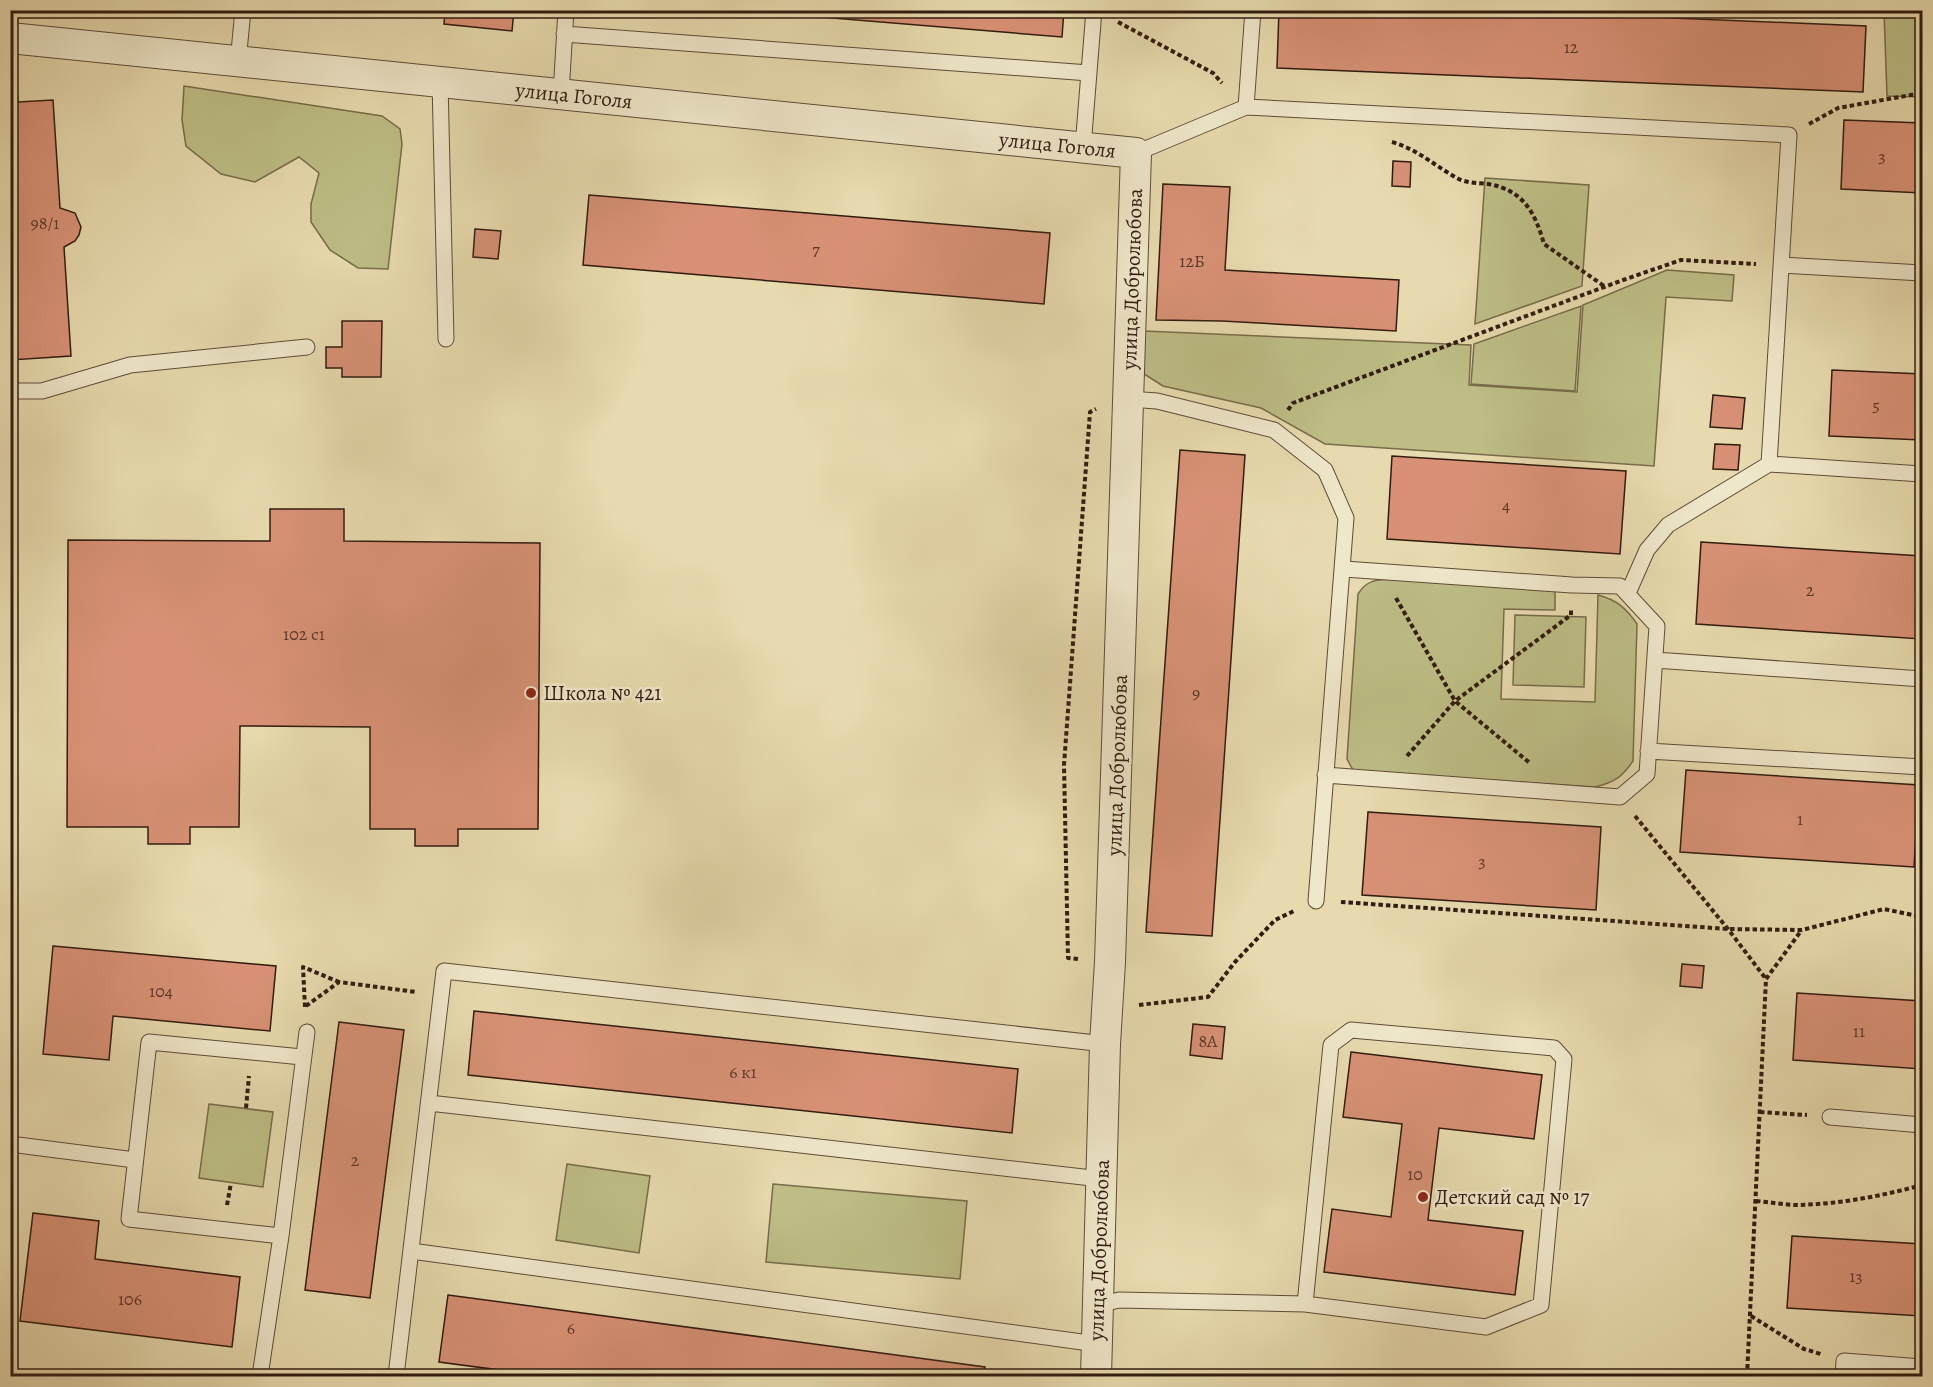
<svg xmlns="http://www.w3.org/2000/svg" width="1933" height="1387" font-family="Alegreya,serif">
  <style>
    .green { fill: #bdbd85; stroke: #786c4a; stroke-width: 1.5 }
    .building { fill: #d89176; stroke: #321b10; stroke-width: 1.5 }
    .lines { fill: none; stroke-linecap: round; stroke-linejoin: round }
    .service-casing { stroke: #5f4b38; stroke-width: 17 }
    .minor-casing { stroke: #5f4b38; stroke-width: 32 }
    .path { stroke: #321b10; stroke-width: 4; stroke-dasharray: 4.5 3; stroke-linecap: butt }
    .service { stroke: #efe7ca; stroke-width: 15 }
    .minor { stroke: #efe7ca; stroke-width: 30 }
    .poi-dot { fill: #8f2418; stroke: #efe7ca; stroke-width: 2 }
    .labels { text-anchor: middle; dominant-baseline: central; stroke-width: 5; stroke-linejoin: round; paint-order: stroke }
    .number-label { font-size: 18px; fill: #5c382a }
    .street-label { font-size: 21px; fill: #321b10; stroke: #efe7ca }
    .poi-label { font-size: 21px; fill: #321b10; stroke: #efe7ca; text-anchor: start }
  </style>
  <rect width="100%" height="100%" fill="#e7daae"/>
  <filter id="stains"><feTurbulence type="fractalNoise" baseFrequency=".00333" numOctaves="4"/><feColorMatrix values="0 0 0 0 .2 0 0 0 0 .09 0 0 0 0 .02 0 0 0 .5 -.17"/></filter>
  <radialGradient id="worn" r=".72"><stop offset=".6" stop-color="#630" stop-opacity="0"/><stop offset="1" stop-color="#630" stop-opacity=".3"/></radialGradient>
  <path class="green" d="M1884,11h38v86l-35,-1z
    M184,86l198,30 18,13 2,15 -14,125 -30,-1 -28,-18 -19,-28v-18l8,-31 -20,-16 -44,25 -34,-8 -35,-28 -4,-26z
    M1485,178l104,7 -7,101 -107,38z
    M1667,270l67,5 -2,26 -66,-4 -12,169 -329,-22 -64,-36 -98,-22 -22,-14 3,-41 327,14 -2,40 108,7 6,-87z
    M1581,306l-6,85 -104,-7 3,-40z
    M1396,579l159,10v21l-51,-1 -3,90 94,3 3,-107c19,5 28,13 39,29l-4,137c-11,16 -18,21 -38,26l-233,-15 -9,-2 -6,-11 11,-165c10,-16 21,-14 38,-15z
    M1515,615l71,2 -2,70 -71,-2z
    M209,1104l64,8 -10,75 -64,-9z
    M567,1164l83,12 -11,77 -83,-13z
    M773,1184l194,17 -7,78 -194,-17z"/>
  <path class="building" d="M307,10h46v5z
    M445,10h69l-2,21 -68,-7z
    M735,10h329l-2,27z
    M1279,10h203l384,16 -3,66 -586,-24z
    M10,87h7l1,15 35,-2 7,108 15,5 6,14 -2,8 -4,6 -11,6 7,109 -61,4z
    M1844,120l78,3v70l-81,-4z
    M1393,161l18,1 -1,25 -18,-1z
    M1163,184l67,3 -5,83 174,10 -3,51 -174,-10 -66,-1z
    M589,195l461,38 -6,71 -461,-39z
    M475,229l26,2 -3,28 -25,-2z
    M342,321h40l-1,56h-39v-9h-16v-21h16z
    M1832,370l90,4v66l-93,-4z
    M1713,395l32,3 -3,31 -32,-2z
    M1715,444l25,1 -2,25 -25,-1z
    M1180,450l65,5 -33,481 -66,-4z
    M1392,456l234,15 -6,83 -233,-15z
    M270,509h74v32l196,2 -2,286h-80v17h-43v-17h-45v-102l-130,-1 -1,101h-49v17h-42v-17h-81l1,-287 202,1z
    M1701,542l221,14v83l-226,-15z
    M1686,770l233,15 -5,82 -234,-15z
    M1368,812l233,15 -5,83 -234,-15z
    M53,946l223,20 -6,65 -157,-15 -4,44 -66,-6z
    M1682,964l22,2 -2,22 -22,-2z
    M1797,993l125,8v68l-129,-9z
    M474,1011l544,58 -6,64 -544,-58z
    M339,1022l65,8 -34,268 -65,-8z
    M1193,1024l32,3 -3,32 -32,-4z
    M1351,1052l191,23 -8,64 -95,-11 -11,92 95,11 -8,64 -191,-23 8,-63 59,8 11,-93 -59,-7z
    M33,1213l66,8 -4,38 145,18 -8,70 -212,-26z
    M1792,1236l130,8v72l-135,-8z
    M448,1295l537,72 -1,9h-439l-106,-14z"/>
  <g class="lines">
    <g class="service-casing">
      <path id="service" d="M564,34l525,39
        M238,62l5,-52
        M440,81l6,258
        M561,94l5,-84
        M1246,107l7,-97
        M1083,147l11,-137
        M1136,153l110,-46 543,28 -20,329 153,10
        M1781,265l141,8
        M10,391h32l88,-26 177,-18
        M1128,399l29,2 117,29 51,40 21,48 -30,383
        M1628,593l19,-43 21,-25 101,-61
        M1655,660l267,19
        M1648,751l274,16
        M1325,775l295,22 27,-23 10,-148 -37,-40 -48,-1 -228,-16
        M302,1057l-153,-15 -20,177 152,17 26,-204
        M429,1103l672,76
        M1830,1117l92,8
        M10,1144l125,16
        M411,1251l686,93
        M1098,1305l21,-5 186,4 181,23 55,-22 23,-246 -10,-11 -203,-18 -20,15 -26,259
        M260,1376l21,-140
        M396,1376l48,-405 661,73
        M1843,1376l1,-15 78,6"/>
    </g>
    <g class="minor-casing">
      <g id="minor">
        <path id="s1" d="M10,38l1126,115 -26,809 -5,82 -9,332"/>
      </g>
    </g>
    <path class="path" d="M1118,22l95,51 9,10
      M1809,124l29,-16 84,-15
      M1392,142c25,7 43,24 65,36 8,5 22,5 31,6 35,6 47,28 56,60l60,42
      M1288,410l5,-7 330,-123 58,-20 75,4
      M1396,598l59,103 76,63
      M1407,756l48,-55 116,-86v-6
      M1635,816l93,113 38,50
      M1341,902l387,27 74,1 82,-21 38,8
      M1078,959l-10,-1 -4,-193 26,-353 6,-3
      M1139,1005l69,-8 27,-35 40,-42 19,-9
      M306,1006l33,-24 77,10
      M305,1007l-2,-40 36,15
      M246,1108l3,-32
      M1760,1112l47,3
      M1756,1201c14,1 28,4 42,4 42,-1 84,-9 124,-20
      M227,1205l4,-22
      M1751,1316l53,33 17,5
      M1747,1376l19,-397 35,-48"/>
    <use href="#service" class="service"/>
    <use href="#minor" class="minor"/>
  </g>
  <g class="poi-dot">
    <circle cx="531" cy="693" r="6"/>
    <circle cx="1423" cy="1197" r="6"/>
  </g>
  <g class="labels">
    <g class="number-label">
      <text x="1571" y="47">12</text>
      <text x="1882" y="156">3</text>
      <text x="45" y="223">98/1</text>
      <text x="816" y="249">7</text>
      <text x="1192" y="261">12Б</text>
      <text x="1876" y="405">5</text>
      <text x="1506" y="505">4</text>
      <text x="1810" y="590">2</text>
      <text x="304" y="634">102 с1</text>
      <text x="1196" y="693">9</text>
      <text x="1800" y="819">1</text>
      <text x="1482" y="861">3</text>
      <text x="161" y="991">104</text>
      <text x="1859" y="1031">11</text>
      <text x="1208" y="1041">8А</text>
      <text x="743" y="1072">6 к1</text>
      <text x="355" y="1160">2</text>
      <text x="1415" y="1174">10</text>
      <text x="1856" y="1276">13</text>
      <text x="130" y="1299">106</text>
      <text x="571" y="1328">6</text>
    </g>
    <g class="street-label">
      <text stroke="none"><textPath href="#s1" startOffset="567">улица Гоголя</textPath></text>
      <text stroke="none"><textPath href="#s1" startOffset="1053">улица Гоголя</textPath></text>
      <text transform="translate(1132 279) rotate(-88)">улица Добролюбова</text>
      <text transform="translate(1117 765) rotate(-88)">улица Добролюбова</text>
      <text transform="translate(1099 1250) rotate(-88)">улица Добролюбова</text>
    </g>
    <g class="poi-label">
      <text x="543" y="693">Школа № 421</text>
      <text x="1435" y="1197">Детский сад № 17</text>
    </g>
  </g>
  <rect width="1933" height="1387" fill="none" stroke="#e7daae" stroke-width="36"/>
  <rect x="12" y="12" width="1909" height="1363" fill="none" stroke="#321b10" stroke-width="3"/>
  <rect x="18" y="18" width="1897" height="1351" fill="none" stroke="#321b10" stroke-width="1.5"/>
  <rect width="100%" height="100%" filter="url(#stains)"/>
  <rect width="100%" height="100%" fill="url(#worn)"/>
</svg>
